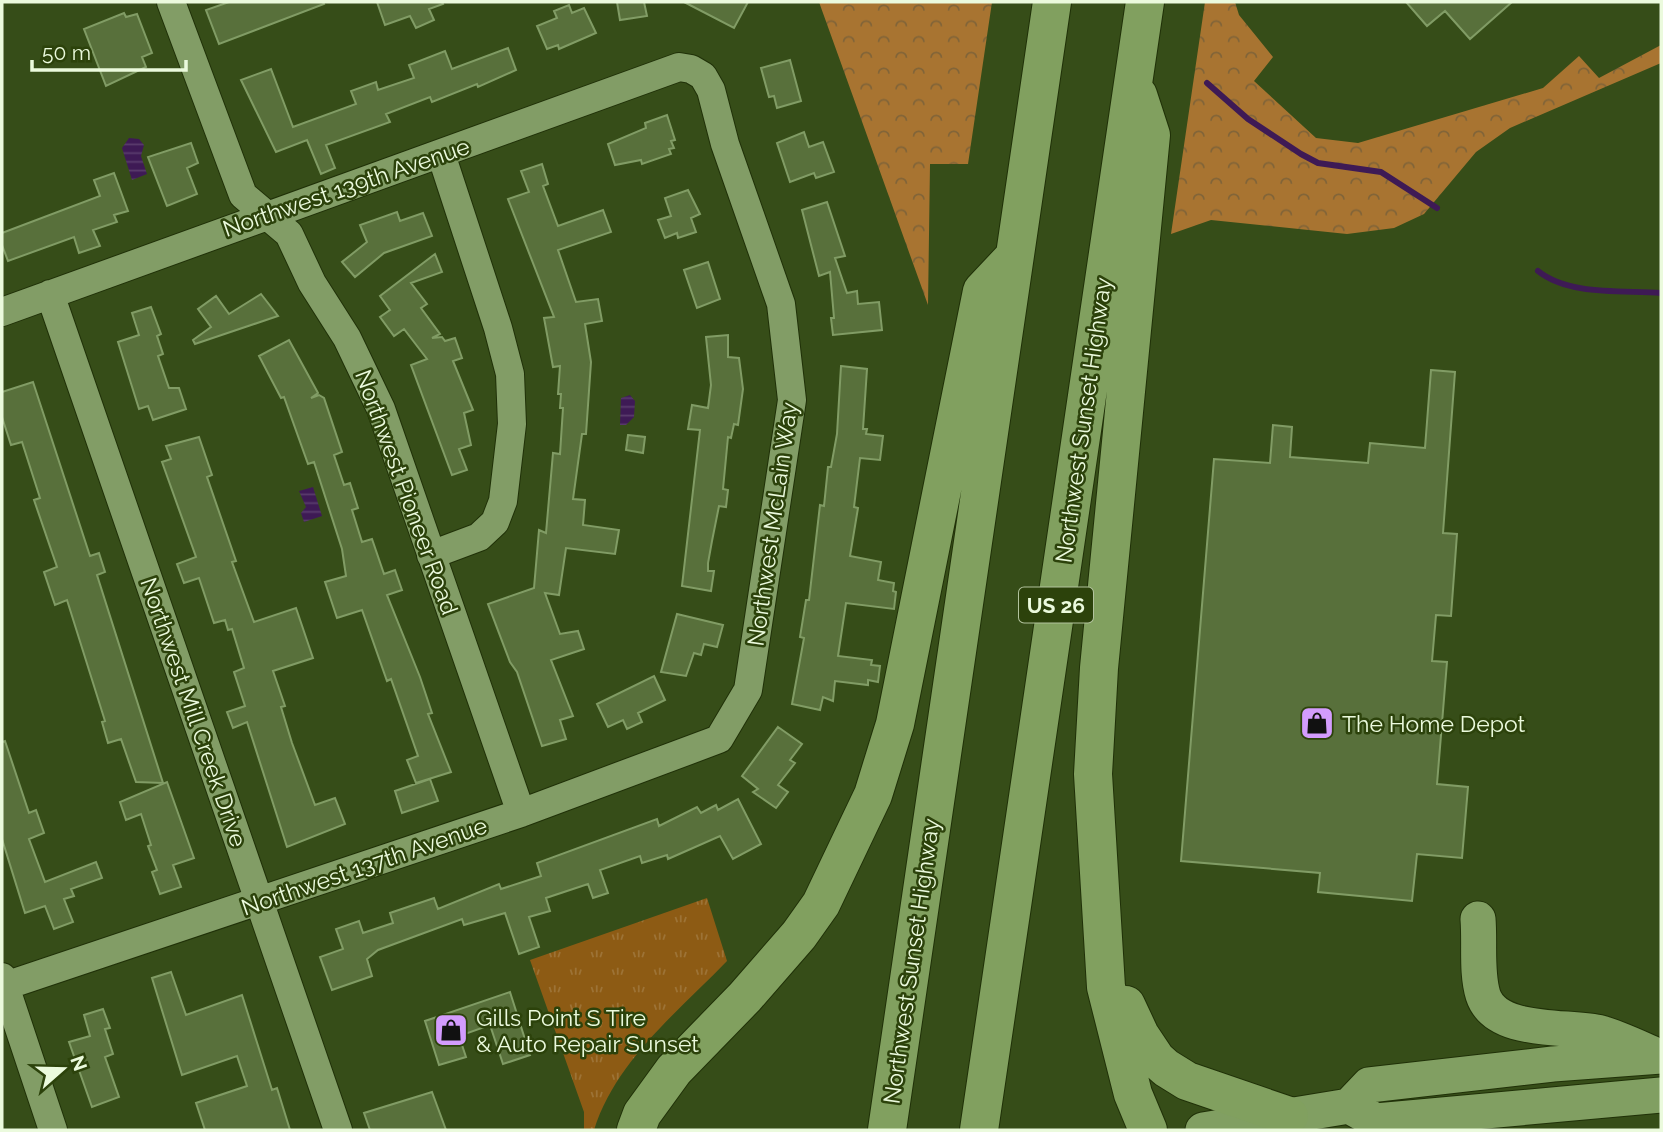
<svg xmlns="http://www.w3.org/2000/svg" width="1663" height="1132" font-family="Raleway,sans-serif">
  <style>
    .grass { fill: url(#grass-tufts) }
    .forest { fill: url(#forest-crowns) }
    .water { fill: url(#water-rules) }
    .lines { fill: none; stroke-linecap: round; stroke-linejoin: round }
    .stream { stroke: #3e1a55; stroke-width: 6 }
    .building { fill: #58703b; stroke: #819c65; stroke-width: 2 }
    .minor-casing { stroke: #203108; stroke-width: 30 }
    .major-casing { stroke: #203108; stroke-width: 37 }
    .highway-casing { stroke: #203108; stroke-width: 40 }
    .minor { stroke: #829d66; stroke-width: 28 }
    .major { stroke: #819f62; stroke-width: 35 }
    .highway { stroke: #81a05f; stroke-width: 38 }
    .labels { text-anchor: middle; dominant-baseline: central; stroke-width: 5; stroke-linejoin: round; paint-order: stroke }
    .shield { fill: #2c420b; stroke: #b2c39e; stroke-width: 2 }
    .shield-label { font-size: 21px; font-weight: bold; fill: #ebfadd }
    .street-label { font-size: 23px; fill: #ebfadd; stroke: #2c420b }
    .poi-label { font-size: 23px; fill: #ebfadd; stroke: #2c420b; text-anchor: start }
  </style>
  <defs>
    <pattern id="grass-tufts" width="24" height="20" patternUnits="userSpaceOnUse" patternTransform="scale(1.75)"><rect width="24" height="20" fill="#8d5b14"/><path d="M3 7l-1-3M5 7V3M7 7l1-3M15 17l-1-3M17 17v-4M19 17l1-3" fill="none" stroke="#9d7336"/></pattern>
    <pattern id="forest-crowns" width="20" height="18" patternUnits="userSpaceOnUse" patternTransform="scale(1.75)"><rect width="20" height="18" fill="#a87431"/><path d="M2 6a3 3 0 1 1 6 0M12 15a3 3 0 1 1 6 0" fill="none" stroke="#816438"/></pattern>
    <pattern id="water-rules" width="6" height="5" patternUnits="userSpaceOnUse" patternTransform="scale(1.75)"><rect width="6" height="5" fill="#3e1a55"/><path d="M0 2.5h6" fill="none" stroke="#5a3c6d"/></pattern>
  </defs>
  <rect width="100%" height="100%" fill="#364d18"/>
  <path class="grass" d="M707,898l20,63c-49,51 -111,99 -133,169h-10v-18l-54,-152z"/>
  <path class="forest" d="M819,2h173l-24,162h-38l-2,141z
    M1205,2h30l4,13 34,42 -19,24 62,57 42,5 185,-55 36,-32 20,22 62,-33v18l-151,65 -34,24 -52,62 -30,14 -47,6 -136,-14 -40,14z"/>
  <path class="water" d="M129,138l10,1 5,6 -3,11 6,18 -15,6 -10,-32z
    M630,395l5,6 -1,16 -8,8h-6l1,-27z
    M313,487l9,29 -18,6 -3,-9 5,-6 -7,-16z"/>
  <g class="lines">
    <path class="stream" d="M1207,83l41,36 53,35 17,9 63,9 56,36
      M1538,271c31,25 85,19 123,22"/>
  </g>
  <path class="building" d="M229,2h94l1,2 -105,40 -13,-34z
    M377,2h65l1,2 -14,5 5,11 -18,8 -6,-12 -25,9z
    M617,2h27l3,14 -27,4z
    M684,2h64l-14,26z
    M1406,2h106l-42,37 -25,-28 -18,15z
    M569,5l3,8 12,-5 12,25 -37,16 -1,-4 -11,4 -10,-23 20,-8 -3,-7z
    M124,13l2,4 11,-3 15,39 -10,4 4,10 -40,19 -22,-57z
    M508,48l8,22 -38,17 -1,-3 -45,18 -2,-5 -44,17 4,8 -64,23 9,23 -14,6 -14,-34 -31,12 -35,-72 30,-11 22,58 63,-23 -5,-13 25,-9 2,8 36,-12 -5,-13 36,-14 7,18z
    M790,60l11,41 -24,7 -3,-12 -5,1 -8,-29z
    M667,115l8,25 -4,1 3,7 -5,1 2,5 -29,10 -1,-4 -26,5 -7,-21 38,-16 -1,-5z
    M804,132l5,15 14,-5 11,30 -18,6 -2,-5 -24,9 -13,-39z
    M191,143l7,20 -11,5 10,26 -30,12 -19,-49z
    M542,164l6,20 -5,2 15,40 45,-16 8,22 -53,18 18,52 22,-3 4,22 -17,3 6,38 -5,72h-4l-9,65 12,1 -2,25 36,5 -4,24 -49,-6 -7,47 -14,-2 15,41 18,-3 6,18 -33,11 22,56 -13,4 6,19 -24,7 -25,-74 -7,-10 -22,-58 46,-16 5,-58 7,3 7,-80 7,1 3,-46h-3l1,-14h-3l2,-28 -7,1 -9,-49 10,-1 -46,-118 21,-7 -8,-21z
    M114,173l14,38 -14,4 3,7 -24,8 7,16 -21,7 -5,-16 -66,24 -6,-16v-12l98,-37 -6,-16z
    M688,190l12,24 -9,4 5,14 -18,6 -1,-5 -12,5 -7,-18 13,-4 -6,-18z
    M827,202l18,54 -10,2 12,35 10,-2 1,13 21,-2 3,28 -49,5 -2,-17h3l-4,-46 -11,4 -17,-66z
    M397,212l3,9 23,-8 9,23 -48,17 -29,24 -13,-15 25,-20 -7,-17z
    M435,254l7,18 -31,11 16,21 -6,4 19,26 -8,4 10,-1 3,4 10,-3 7,20 -9,3 20,49 -9,3 7,32 -12,4 8,21 -15,5 -41,-110 16,-6 -23,-30 -10,7 -14,-19 10,-7 -10,-14z
    M708,262l12,37 -23,9 -13,-38z
    M261,294l17,22 -83,28 -2,-4 18,-13 -13,-18 18,-13 13,18z
    M151,307l10,27 -4,2 6,18 -5,2 11,32h10l7,21 -33,11 -5,-14 -9,3 -21,-67 21,-7 -7,-22z
    M728,335v22l11,1 4,31 -5,36 -4,-1 -3,14 -3,-1 -5,52 5,1 -2,17 -7,-1 -7,35 -4,22v8h6l-3,20 -29,-5 18,-156 -12,-1 4,-24 16,3 3,-23 -5,-48z
    M289,340l29,53 -7,5 8,-3 5,3 18,54 -8,3 10,30 6,-2 8,25 -6,2 10,32 10,-3 12,35 11,-4 7,20 -15,5 33,82 12,36 -4,1 23,58 -35,11 -9,-23 11,-4 -27,-77 -4,2 -25,-71 -25,8 -12,-36 21,-6 -4,-27 -28,-87 -6,2 -24,-67 -3,1 -22,-42z
    M841,366l26,3 -4,60h4l-1,5 17,2 -3,24 -20,-2 -6,49 4,1 -8,48 31,6 -3,18 16,3 -1,8 3,1 -2,17 -48,-6 -8,53 34,4 -1,5 9,1 -2,16 -10,-2v5l-33,-4 -2,20 -10,-4 -3,13 -28,-6 12,-66 -4,-1 6,-37h3l11,-95 4,1 4,-39h3l6,-33z
    M1431,370l24,2 -12,161 14,1 -6,82 -15,-1 -4,46 15,1 -10,122 31,3 -6,71 -45,-4 -5,47 -94,-9 2,-19 -139,-12 33,-402 56,4 3,-38 19,2 -2,30 78,6 2,-20 55,5z
    M33,382l57,174 9,-3 6,19 -8,3 66,208 -27,-1 -15,-43 -13,4 -6,-21 3,-1 -38,-121 -12,5 -11,-33 13,-5 -23,-67 6,-2 -18,-56 -11,3 -9,-28v-25z
    M628,435l17,2 -2,16 -17,-3z
    M199,437l13,38 -5,2 29,84 -4,1 22,60 42,-14 17,50 -40,13 12,35 -4,1 11,36 23,62 20,-7 10,26 -58,23 -40,-125 -14,6 -6,-16 18,-6 -11,-34 10,-4 -12,-39 -4,1 -3,-10 -11,3 -15,-45 -15,5 -7,-19 19,-7 -34,-95 9,-3 -5,-13z
    M677,614l46,11 -6,22 -13,-3 -3,11 -7,-2 -8,23 -25,-4z
    M654,676l11,24 -27,13 4,9 -15,7 -4,-9 -15,7 -11,-23z
    M778,727l24,17 -12,16 5,3 -17,22 10,7 -12,16 -23,-16 5,-3 -16,-13z
    M5,741l24,72 7,-3 8,23 -15,6 16,43 51,-20 6,16 -31,11 3,7 -10,3 9,23 -19,7 -9,-23 -20,7 -23,-74v-97z
    M430,779l8,22 -36,12 -7,-22z
    M167,782l27,76 -21,7 8,22 -21,7 -8,-22 5,-2 -9,-24 3,-1 -10,-31 -15,6 -6,-18z
    M738,799l23,45 -28,15 -13,-23 -52,23 -1,-4 -25,8 -2,-7 -40,14 8,23 -15,5 -5,-14 -42,14 4,13 -21,6 10,30 -20,7 -14,-41 -41,12 -2,-6 -84,31 -11,9 5,17 -40,14 -12,-33 23,-8 -7,-20 23,-8 4,12 30,-10 -3,-10 44,-15 4,11 61,-25 2,5 40,-13 -4,-13 120,-44 2,7 38,-19 4,6 15,-8 2,5z
    M171,972l15,43 56,-20 30,95 5,-2 13,42h-85l-9,-27 51,-17 -10,-30 -55,19 -30,-97z
    M510,992l20,63 -27,9 -13,-39 -31,11 7,21 -27,8 -14,-44z
    M103,1009l7,19 -5,1 8,25 -8,3 14,40 -27,10 -23,-65 21,-6 -6,-21z
    M432,1092l14,38h-76l-6,-17z"/>
  <g class="lines">
    <g class="minor-casing">
      <path id="minor" d="M171,2l72,193 46,39 23,49 35,55 34,71 140,404
        M50,294l288,836
        M2,312l677,-245 12,2 12,7 8,14 14,54 56,160 11,96 -44,290 -29,49 -198,74 -516,173
        M431,555l48,-18 16,-15 8,-21 9,-77 -2,-50 -12,-46 -57,-174
        M2,977l51,153"/>
    </g>
    <g class="major-casing">
      <path id="major" d="M1478,919c2,25 -2,53 5,76 13,40 85,30 118,38 17,5 34,13 50,20
        M1349,1106l27,15 285,-26
        M1203,1130l146,-24 20,-21 184,-21 108,-8"/>
    </g>
    <g class="highway-casing">
      <path id="highway" d="M1138,95l13,40 -52,533 -6,106 13,213 27,107 15,36
        M1126,1005l14,30 16,24 10,9 21,13 102,35
        M636,1130l6,-16 32,-44 71,-73 54,-62 22,-31 52,-109 22,-71 87,-433 32,-34
        M887,1130l165,-1128
        M979,1130l166,-1128"/>
    </g>
    <use href="#minor" class="minor"/>
    <use href="#major" class="major"/>
    <use href="#highway" class="highway"/>
  </g>
  <defs>
    <g id="shop-square" transform="scale(1.75)"><rect x="-9" y="-9" width="18" height="18" rx="4" fill="#d39cfd" stroke="#2c420b"/><path d="M-5-2.5h2.3a2.7 3.5 0 0 1 5.4 0H5L5.5 6h-11ZM-1.5-2.5h3a1.5 2.3 0 0 0-3 0Z" fill="#111"/></g>
  </defs>
  <g fill-rule="evenodd">
    <use href="#shop-square" x="1317" y="723"/>
    <use href="#shop-square" x="451" y="1030"/>
  </g>
  <g class="labels">
    <rect class="shield" x="1019" y="587.5" width="74" height="35" rx="5"/>
    <g class="shield-label">
      <text x="1056" y="605">US 26</text>
    </g>
    <g class="street-label">
      <text transform="translate(346 187) rotate(-19)">Northwest 139th Avenue</text>
      <text transform="translate(1083 420) rotate(-82)">Northwest Sunset Highway</text>
      <text transform="translate(407 492) rotate(70)">Northwest Pioneer Road</text>
      <text transform="translate(772 524) rotate(-82)">Northwest McLain Way</text>
      <text transform="translate(194 712) rotate(71)">Northwest Mill Creek Drive</text>
      <text transform="translate(364 866) rotate(-19)">Northwest 137th Avenue</text>
      <text transform="translate(911 961) rotate(-82)">Northwest Sunset Highway</text>
    </g>
    <g class="poi-label">
      <text x="1342" y="723">The Home Depot</text>
      <text x="476" y="1017">Gills Point S Tire<tspan x="476" dy="26">&amp; Auto Repair Sunset</tspan></text>
    </g>
  </g>
  <rect width="1663" height="1132" fill="none" stroke="#ebfadd" stroke-width="7"/>
  <g transform="translate(63 1069) rotate(70)" stroke="#2c420b" stroke-width="5" paint-order="stroke">
  <path d="M0-5L12 26L0 18L-12 26Z" fill="#ebfadd"/>
  <text y="-10" font-size="19" font-weight="bold" text-anchor="middle" fill="#ebfadd">N</text>
  </g>
  <path d="M32 60v10h154v-10" fill="none" stroke="#ebfadd" stroke-width="3.5"/>
  <text x="42" y="60" font-size="21" fill="#ebfadd" stroke="#2c420b" stroke-width="5" paint-order="stroke">50 m</text>
</svg>
